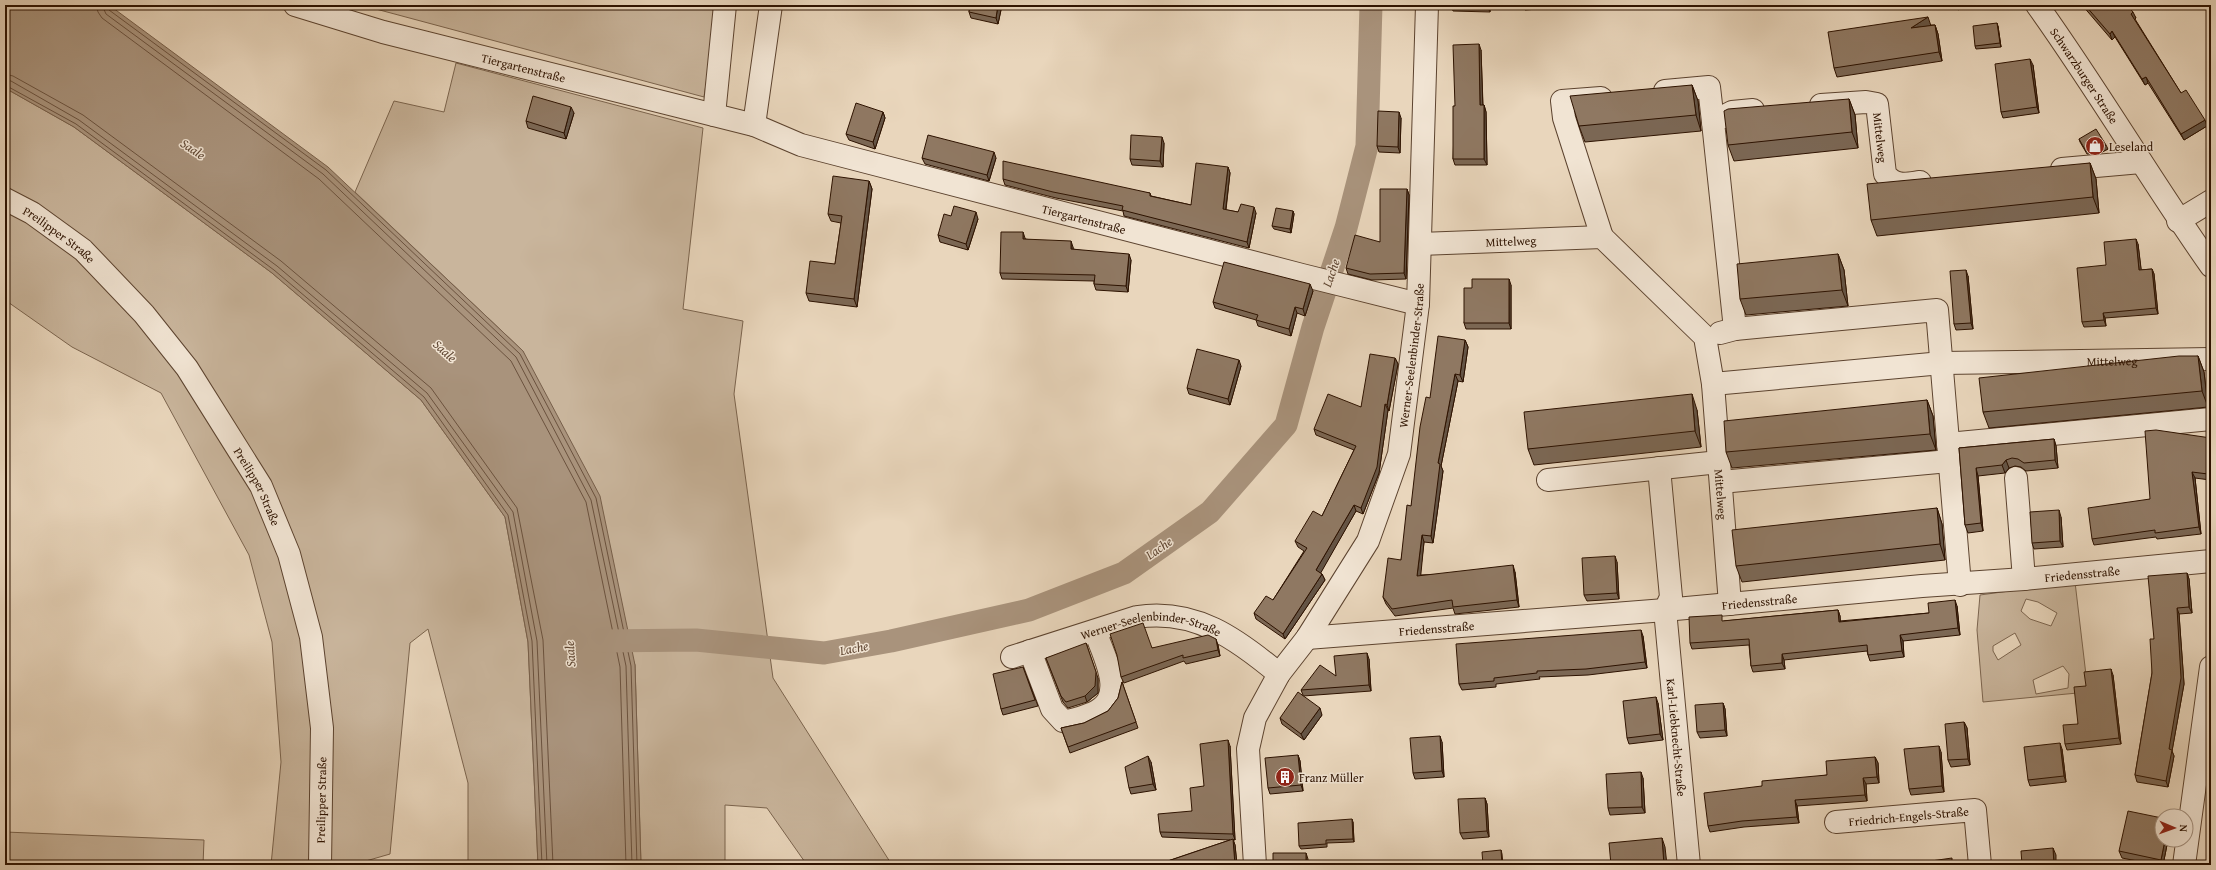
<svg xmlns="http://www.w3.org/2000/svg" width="2216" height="870" font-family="'Gentium Book Plus',serif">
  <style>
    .green { fill: #c9b59c; stroke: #7b644e; fill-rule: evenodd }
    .water { fill: #a9937c; stroke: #775f4a }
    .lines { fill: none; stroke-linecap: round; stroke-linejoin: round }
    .shore { stroke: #6b523e; stroke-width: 1 }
    .canal { stroke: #a9937c; stroke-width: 23 }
    .minor-casing { stroke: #5c432f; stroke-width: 24 }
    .minor { stroke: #f1e4d3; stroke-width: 22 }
    .wall { fill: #7b6754; stroke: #2d1200 }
    .shaded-wall { fill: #645445; stroke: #2d1200 }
    .building { fill: #8f7862; stroke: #2d1200 }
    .labels { text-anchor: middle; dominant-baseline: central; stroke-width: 3; stroke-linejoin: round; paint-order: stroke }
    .street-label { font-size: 12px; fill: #2d1200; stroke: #f1e4d3 }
    .poi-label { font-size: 12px; fill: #2d1200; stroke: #f1e4d3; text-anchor: start }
    .water-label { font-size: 13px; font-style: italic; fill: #5f4632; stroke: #f1e4d3 }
  </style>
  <rect width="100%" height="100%" fill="#e9d6bc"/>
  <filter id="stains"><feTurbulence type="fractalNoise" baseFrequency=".005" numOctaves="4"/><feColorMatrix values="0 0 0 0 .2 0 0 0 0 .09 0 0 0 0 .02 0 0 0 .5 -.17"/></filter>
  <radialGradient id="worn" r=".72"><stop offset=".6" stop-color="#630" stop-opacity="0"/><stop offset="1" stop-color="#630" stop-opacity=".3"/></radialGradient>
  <path class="green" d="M361,5h357l-14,92z
    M456,63l247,65 -20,181 60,12 -9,73 39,284 119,187h-85l-40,-57 -42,-3v60h-84l-6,-200 -112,-314 -168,-159 39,-91 50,11z
    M5,88l69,39 198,146 149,127 84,117 23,125 10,223h-70v-82l-40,-154 -18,14 -20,211 -38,11h-81l10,-103 -9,-120 -23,-87 -88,-162 -89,-46 -67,-47z
    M2075,582l13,110 -105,10 -6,-72 3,-35zM2026,599l12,3 19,11 -6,13 -21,-7 -9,-8zM2015,633l6,12 -23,15 -5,-9v-5zM2063,666l6,8 -1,14 -32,6 -3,-14z
    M5,832l199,8 -1,25h-198z"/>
  <path class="water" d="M5,5h104l219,162 195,184 77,145 35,169 6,200h-103l-10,-223 -23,-125 -84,-117 -149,-127 -198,-146 -69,-39z"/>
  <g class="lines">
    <path class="shore" d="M96,5l2,7 4,6 217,161 192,182 75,141 34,165 6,198
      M102,5l4,9 217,160 193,183 75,143 35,166 6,199
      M107,5l2,5 217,160 194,184 76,144 35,168 6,199
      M5,74l8,2 70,39 198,146 150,127 86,120 26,132 10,225
      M5,80l6,1 68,39 198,146 150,127 86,119 24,129 10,224
      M5,85l71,39 198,146 150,127 84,118 24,126 10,224"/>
    <path class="canal" d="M599,641l97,-1 128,13 67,-12 138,-31 95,-37 86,-61 76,-87 27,-98 33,-99 21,-82 4,-141"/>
    <g class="minor-casing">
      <g id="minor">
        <path id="s1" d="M295,5l88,27 371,93 47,20 501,130 116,29"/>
        <path id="s2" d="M2037,5c61,85 114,176 174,261"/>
        <path d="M1665,91l44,-4 4,35"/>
        <path d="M1601,98l-39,3 2,17 38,119"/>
        <path id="s3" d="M1821,105l45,-3 11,2 8,70c11,13 20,10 35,8"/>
        <path d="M714,115l11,-110"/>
        <path d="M754,125l17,-120"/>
        <path d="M2062,169l79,-7"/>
        <path id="s4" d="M5,199l27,14 51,37 61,64 43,54 74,118 28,68 22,83 11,91 -2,137"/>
        <path d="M2178,221l33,-20"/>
        <path id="s5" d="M1420,244l182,-7 103,100 8,47 17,220"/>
        <path d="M1735,329l-22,-207 19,-10 21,-2"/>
        <path d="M1720,333l15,-4 202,-19 23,275"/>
        <path id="s6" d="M1713,384l229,-21 269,-4"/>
        <path d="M1948,444l263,-25"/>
        <path id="s7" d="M1659,468l12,129 -6,13 24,255"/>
        <path d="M2016,478l8,101"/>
        <path d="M1548,480l171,-18"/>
        <path d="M1721,482l228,-21"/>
        <path id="s8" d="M1307,638l358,-28 257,-24 102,-7 187,-18"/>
        <path d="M1030,651l22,58 11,12c12,0 19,-4 30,-8 35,-15 11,-56 2,-82"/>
        <path id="s9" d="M1012,657l125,-40c58,-9 100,22 142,57"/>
        <path id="s10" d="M1836,822l139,-12 5,55"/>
        <path id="s11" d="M1255,865l-7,-116 7,-31 24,-44 28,-36 61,-97 31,-87 19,-150 9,-299"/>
        <path d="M2184,865l27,-198"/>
      </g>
    </g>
    <use href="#minor" class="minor"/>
  </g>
  <path class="wall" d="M970,5h32l-4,19 -27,-6 -2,-6z
    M1451,5h39v7l-37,-1z
    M1524,5h58l-4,1 -53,4z
    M2082,5h45l9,13 -1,1 46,74 26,33 -23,14 -36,-57 -3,2 -30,-48 -3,3z
    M1931,25h4l3,9 4,27 -105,16 -3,-9z
    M1998,26l3,21 -25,2 -1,-3z
    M1481,50l2,55h1l2,7 1,53h-32l-2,-6 2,-53z
    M2033,65l6,48 -36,5 -2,-6z
    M1692,85l6,16 3,30 -116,11 -6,-16z
    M1849,99l6,16 3,33 -124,13 -6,-16z
    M883,112l2,6 -10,31 -26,-9 -3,-6z
    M574,113l-8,26 -38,-11 -2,-7z
    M1401,118l-1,35 -21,-1 -2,-6z
    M2079,139l29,10 -8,4 -13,1 -7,-12z
    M1164,143l-1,24 -31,-2 -2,-6z
    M922,158h74l-7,23 -64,-17z
    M2090,163l6,16 3,34 -222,23 -6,-16z
    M1228,167l2,6 -4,37 12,2 18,1 -7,35 -125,-32 -1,-5 -67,-13 -51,-13 -2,-6 147,14 1,3 40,9z
    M869,181l3,8 -15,118 -48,-6 -3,-8 29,-29 6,-41 -10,-2 -3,-7z
    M1407,189l2,6 -3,84 -34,1 -24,-6 -2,-6 34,-26z
    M1293,211l1,3 -3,19 -17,-4 -2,-3z
    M951,216l27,3 -10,31 -28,-8 -2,-7z
    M1025,238v1l48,8v2l58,11 -3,32 -32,-2 -2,-6v-3l-92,-2 -2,-6z
    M2138,244l3,26 11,-1 2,5 4,40 -53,4 1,8 -22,1 -2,-5 24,-57z
    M1838,254l6,16 4,36 -102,9 -6,-16z
    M1968,276l5,53 -17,1 -2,-6z
    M1511,285v44h-45l-2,-6 8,-35z
    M1313,291l-8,25 -8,-3 -6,23 -33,-10 -2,-6 -41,-12 -2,-6z
    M1465,340l3,7 -5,35 -5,-1 -17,85 2,5 -10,72 -9,-1 -4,33 95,-3 4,35 -64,7 -2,-6 -58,8 -9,-12 -3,-7 18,-37 10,-54z
    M2198,356l6,16 4,35 -219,21 -6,-16z
    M1395,358l3,6 -9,47 -1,-1 -9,63 -16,41 -7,-3 -36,62 2,1 3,6 -40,59 -29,-20 -2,-6 19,-13 31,-49 -6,-4 -3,-6 27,-25 32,-66 -38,-15 -2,-6 47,-22z
    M1241,366l-11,39 -41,-11 -2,-6z
    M1927,400l6,16 3,34 -204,18 -6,-16z
    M1697,410l4,37 -167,18 -6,-16z
    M2211,438l-1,42 -15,-2 6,56 -44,5 -1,-2 -62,8 -2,-6 58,-40z
    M2054,439l2,7 2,22 -32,3 -5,-4 -6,-1 -6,2 -4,5 -27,3 5,55 -15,2 -3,-8 -6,-77z
    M1937,508l5,16 3,36 -203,22 -6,-16z
    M2061,517l2,30 -29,2 -2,-6z
    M1617,562l2,37 -32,2 -3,-6z
    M2187,573l2,6 3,34 -13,1 5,70 -12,67 2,5 -6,31 -31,-5 -2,-7 17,-102 2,-34z
    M1957,606l3,29 -57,6 1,16 -34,4 -2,-6 -1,-4 -83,9 1,9 -32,3 -2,-6 -2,-21 -57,4 -2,-6 34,-22 114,-11 2,6v5l89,-8z
    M1643,636l4,32 -59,7 -49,2 1,2 -44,5v3l-34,3 -3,-6z
    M1218,645l2,11 -34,8 -2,-3 -60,22 -3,-6 31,-29z
    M1046,658l52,20v15l-11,9 -19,6 -5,-6z
    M1369,659l2,32 -68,5 19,19 -18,25 -22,-16 -2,-6 23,-23 -2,-5 35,-14z
    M1023,667l15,39 -35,9 -2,-6z
    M2113,675l8,69 -54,6 -2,-6 13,-20 8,-38z
    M1122,682l16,46 -68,25 -9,-25 23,-5 24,-12 10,-13z
    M1658,703l5,37 -34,4 -2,-6z
    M1723,703l2,6 2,27 -27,2 -3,-6z
    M1964,722l3,6 3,37 -19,2 -3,-7z
    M1442,742l2,35 -29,2 -2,-6z
    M1230,746l5,94h-2l2,5 2,20h-81l74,-25 -68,-3 -2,-5 32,-21 12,-25z
    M2062,749l4,33 -36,4 -2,-6z
    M1941,752l3,40 -33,3 -2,-6z
    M1298,755l2,6 3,30 -33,3 -2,-6z
    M1875,757l3,6 1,20 -13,1 1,17 -70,5 2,17 -55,4 -34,5 -2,-6 54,-40 65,-11z
    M1151,762l5,28 -25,4 -2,-6z
    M1643,778l2,35 -35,2 -2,-7z
    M1485,798l2,6 2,33 -26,2 -3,-6z
    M1353,822l1,20 -27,1v4l-26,2 -2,-3z
    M2162,840h6l-5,25h-5l-36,-7 -3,-7z"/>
  <path class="shaded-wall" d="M998,5h4l-4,19 -2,-6z
    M1487,5h3v7l-3,-6z
    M1956,5h10l-8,5z
    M2133,12l3,6 -2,2 -3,-6z
    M1928,17l3,9 -20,2z
    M1997,23l1,3 3,21 -1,-4z
    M1935,25l3,9 4,27 -3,-9z
    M2112,31l3,6 -3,3 -2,-6z
    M1479,44l2,6 2,62 -3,-7z
    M2030,59l3,6 6,48 -2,-6z
    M2146,77l2,6 -3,2 -3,-6z
    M1692,85l6,16 3,30 -5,-16z
    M1849,99l6,16 3,33 -6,-16z
    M1484,105l2,7 1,53 -3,-6z
    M571,107l3,6 -8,26 -2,-6z
    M883,112l2,6 -10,31 -2,-7z
    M1399,112l2,6 -1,35 -2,-6z
    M2205,120l2,6 -23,14 -3,-6z
    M1162,137l2,6 -1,24 -3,-6z
    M2106,145l2,4 -8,4 -1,-3z
    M994,152l2,6 -7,23 -2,-6z
    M2090,163l6,16 3,34 -6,-16z
    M1228,167l2,6 -5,42 -2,-6z
    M869,181l3,8 -15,118 -3,-8z
    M1407,189l2,6 -3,84 -2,-6z
    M1254,207l2,6 -7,35 -2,-6z
    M1293,211l1,3 -3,19 -1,-4z
    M976,212l2,7 -10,31 -2,-6z
    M1023,232l2,6v7l-2,-6z
    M2136,239l2,5 4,32 -3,-6z
    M1071,241l2,6v8l-2,-6z
    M1129,254l2,6 -3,32 -2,-6z
    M1838,254l6,16 4,36 -6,-16z
    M2152,269l2,5 4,40 -2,-6z
    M1966,270l2,6 5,53 -2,-6z
    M1509,279l2,6v44l-2,-6z
    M1310,284l3,7 -8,25 -2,-7z
    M1295,307l2,6 -6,23 -2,-7z
    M2103,313l2,5 1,8 -2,-6z
    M1465,340l3,7 -5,35 -3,-7z
    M2198,356l6,16 4,35 -6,-16z
    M1395,358l3,6 -9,47 -2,-6z
    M1239,360l2,6 -11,39 -2,-6z
    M1455,374l3,7 -17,85 2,5 -10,72 -2,-7 7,-73z
    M1692,394l5,16 4,37 -6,-16z
    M1927,400l6,16 3,34 -6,-16z
    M1385,404l3,6 -9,63 -16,41 -2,-6z
    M2054,439l2,7 2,22 -3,-8z
    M2211,447v24l-1,9 -2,-6z
    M2006,460l3,8 -4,5 -3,-8z
    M1976,468l2,8 5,55 -2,-8z
    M2192,472l3,6 6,56 -2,-7z
    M1354,505l2,6 -37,65 -3,-6z
    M1937,508l5,16 3,36 -5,-16z
    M2059,510l2,7 2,30 -3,-6z
    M1422,535l2,7 -4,41 -3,-7z
    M1615,556l2,6 2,37 -2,-6z
    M1513,565l2,7 4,35 -2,-7z
    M2187,573l2,6 3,34 -3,-6z
    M1322,574l3,6 -40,59 -2,-5z
    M1955,600l2,6 3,29 -2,-7z
    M2177,608l2,6 5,70 -12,67 2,5 -6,31 -2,-6 3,-32z
    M1838,610l2,6 1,12 -2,-6z
    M1641,630l2,6 4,32 -2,-6z
    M1900,635l3,6 1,16 -2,-6z
    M1216,639l2,6 2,11 -2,-6z
    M1086,643l12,35v15l-11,9 -2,-6z
    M1367,653l2,6 2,32 -2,-6z
    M1782,654l2,6 1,9 -3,-6z
    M2111,669l2,6 8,69 -2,-6z
    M1656,697l2,6 5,37 -3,-6z
    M1723,703l2,6 2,27 -2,-6z
    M1320,708l2,7 -18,25 -3,-6z
    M1964,722l3,6 3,37 -2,-6z
    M1440,736l2,6 2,35 -2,-6z
    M1228,740l2,6 5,94 -2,-6z
    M2060,743l2,6 4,33 -2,-6z
    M1939,746l2,6 3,40 -2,-6z
    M1298,755l2,6 3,30 -2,-6z
    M1148,756l3,6 5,28 -3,-6z
    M1875,757l3,6 1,20 -2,-6z
    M1641,772l2,6 2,35 -3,-6z
    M1863,778l3,6 1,17 -2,-6z
    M1485,798l2,6 2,33 -2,-6z
    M1795,800l2,6 2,17 -2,-6z
    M1352,819l1,3 1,20 -1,-3z
    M1662,838l3,9 2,18h-3z
    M1233,839l2,6 2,20h-2z
    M2165,840h3l-5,25 -2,-5z
    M2053,848l3,7v10h-2z
    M1501,850l1,4 1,11h-1z
    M1306,853l2,6v6h-2z"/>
  <path class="building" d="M970,5h28l-2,13 -27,-6z
    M1462,5h25v1z
    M2085,5h42l6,7 -2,2 50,79 5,-3 19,30 -24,14 -35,-57 -4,2 -30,-48 -2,3z
    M1928,17l-17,11 24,-3 4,27 -105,16 -6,-36z
    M1997,23l3,20 -25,3 -2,-20z
    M1479,44l1,61h4v54h-31v-53h2l-2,-61z
    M2030,59l7,48 -36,5 -6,-48z
    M1692,85l4,30 -117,11 -9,-30z
    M533,96l38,11 -7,26 -38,-12z
    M1849,99l3,33 -124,13 -4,-34 4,-2z
    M856,103l27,9 -10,30 -27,-8z
    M1378,111l21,1 -1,35 -21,-1z
    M2096,129l10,16 -7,5 -13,1 -7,-12z
    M928,135l66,17 -7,23 -65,-17z
    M1131,135l31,2 -2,24 -30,-2z
    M1003,161l147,32v3l41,9 5,-42 32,4 -5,42 15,3 3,-8 13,3 -7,35 -125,-32 1,-4 -70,-14 -50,-13z
    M2090,163l3,34 -222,23 -4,-36z
    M833,176l36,5 -15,118 -48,-6 4,-32 25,3 7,-48 -14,-2z
    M1380,189h27l-3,84 -34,1 -24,-6 9,-33 25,7z
    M954,206l22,6 -10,32 -28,-9 6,-21 7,2z
    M1276,208l17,3 -3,18 -18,-3z
    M1001,232h22v7l48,2v8l58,5 -3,32 -32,-2 1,-9 -95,-2z
    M2136,239l3,31 13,-1 4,39 -53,5 1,7 -22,2 -5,-54 29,-3 -2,-23z
    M1838,254l4,36 -102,9 -3,-35z
    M1224,262l86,22 -7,25 -8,-2 -6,22 -33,-9 2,-5 -45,-13z
    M1966,270l5,53 -17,1 -4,-53z
    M1472,279h37v44h-45v-35h8z
    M1438,336l27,4 -5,35 -5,-1 -17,89 2,1 -9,72 -9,-1 -5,41 96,-11 4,35 -64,7 -1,-7 -60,9 -9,-12 5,-39 13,2 6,-55 4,1 9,-79 6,-30 4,1z
    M1197,349l42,11 -11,39 -41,-11z
    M1370,354l25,4 -8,47 -2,-1 -8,63 -16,41 -7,-3 -38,65 6,4 -39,60 -29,-21 12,-17 7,4 34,-52 -12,-7 18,-30 9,5 34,-70 -42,-17 14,-35 33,13z
    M2179,356h19l4,35 -219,21 -4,-34z
    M1692,394l3,37 -167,18 -4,-37z
    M1927,400l3,34 -204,18 -2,-31z
    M2156,430l55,8v9l-3,27 -16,-2 7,55 -44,6v-3l-63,9 -4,-31 62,-9 -5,-68z
    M2054,439l1,21 -31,3 -6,-4 -6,-1 -6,2 -4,5 -26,3 5,55 -16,2 -6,-77z
    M1937,508l3,36 -204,22 -4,-36z
    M2059,510l1,31 -28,2 -2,-31z
    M1615,556l2,37 -33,2 -2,-37z
    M2187,573l2,34 -12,1 4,70 -12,71 3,1 -6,31 -31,-6 17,-102 -2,-34h4l-6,-63z
    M1955,600l3,28 -58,7 2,16 -34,4 -1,-10 -85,9v9l-31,3 -2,-27 -59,4 -1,-26 33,-2v6l116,-11 1,12 90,-9 -1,-10z
    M1143,623l9,25 56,-13 8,4 2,11 -35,8v-3l-62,22 -4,-22 -7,-21z
    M1641,630l4,32 -59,7 -49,2v2l-43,5v3l-35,3 -3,-40z
    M1086,643l10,29 -1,14 -10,10 -19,6 -5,-6 -15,-38z
    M1367,653l2,32 -68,5 19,-25 16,11 -2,-20z
    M1023,667l12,33 -34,9 -8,-35z
    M2111,669l8,69 -54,6 -2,-19 15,-1 -4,-37 12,-1 -2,-14z
    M1122,682l14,40 -68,25 -7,-19 23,-5 24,-12 10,-13z
    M1298,692l22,16 -19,26 -21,-16z
    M1656,697l4,37 -33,4 -4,-37z
    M1723,703l2,27 -28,2 -2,-27z
    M1964,722l4,37 -20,1 -3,-36z
    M1440,736l2,35 -29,2 -3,-35z
    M1228,740l5,94 -73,-2 -2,-18 34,-3 -2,-23 14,-2 -4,-42z
    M2060,743l4,33 -36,4 -4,-33z
    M1939,746l3,40 -33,3 -5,-40z
    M1298,755l3,30 -33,3 -3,-30z
    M1148,756l5,28 -24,4 -4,-21z
    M1875,757l2,20 -14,1 2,17 -70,5 2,17 -55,4 -34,5 -4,-33 58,-7v-5l65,-6 -1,-14z
    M1641,772l1,35 -34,1 -2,-34z
    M1485,798l2,33 -27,2 -2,-34z
    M2211,807v58h-4z
    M2128,811l34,7v22h3l-4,20 -42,-9z
    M1352,819l1,20 -27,1v4l-27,2 -1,-23z
    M1662,838l2,27h-53l-2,-22z
    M1233,839l2,26h-79z
    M2053,848l1,17h-32l-1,-14z
    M1501,850l1,15h-19l-1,-13z
    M1273,853h33v12h-33z
    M1952,858v7h-34l-1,-2z"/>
  <defs>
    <g id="shop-disc" transform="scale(1)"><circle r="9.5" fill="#8f2418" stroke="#f1e4d3"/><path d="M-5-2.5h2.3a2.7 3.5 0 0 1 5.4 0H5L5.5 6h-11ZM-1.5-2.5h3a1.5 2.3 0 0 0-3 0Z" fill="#fff"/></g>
    <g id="building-disc" transform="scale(1)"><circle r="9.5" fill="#8f2418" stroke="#f1e4d3"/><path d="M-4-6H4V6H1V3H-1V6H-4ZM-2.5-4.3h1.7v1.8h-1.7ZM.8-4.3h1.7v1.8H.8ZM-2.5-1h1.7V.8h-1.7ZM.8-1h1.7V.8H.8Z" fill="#fff"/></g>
  </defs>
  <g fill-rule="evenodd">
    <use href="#shop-disc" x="2095" y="146"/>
    <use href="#building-disc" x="1285" y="777"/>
  </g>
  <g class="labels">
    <g class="street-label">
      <text stroke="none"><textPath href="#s1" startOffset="237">Tiergartenstraße</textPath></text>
      <text stroke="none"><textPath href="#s2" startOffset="85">Schwarzburger Straße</textPath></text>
      <text stroke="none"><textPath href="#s3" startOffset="90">Mittelweg</textPath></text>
      <text stroke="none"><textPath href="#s1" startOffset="818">Tiergartenstraße</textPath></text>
      <text stroke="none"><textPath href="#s4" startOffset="65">Preilipper Straße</textPath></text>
      <text stroke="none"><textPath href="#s5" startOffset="91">Mittelweg</textPath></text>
      <text stroke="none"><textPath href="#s11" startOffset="550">Werner-Seelenbinder-Straße</textPath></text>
      <text stroke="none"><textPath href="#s6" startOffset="400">Mittelweg</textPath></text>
      <text stroke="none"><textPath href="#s4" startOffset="389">Preilipper Straße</textPath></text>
      <text stroke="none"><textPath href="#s5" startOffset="484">Mittelweg</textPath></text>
      <text stroke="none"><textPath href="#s8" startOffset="778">Friedensstraße</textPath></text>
      <text stroke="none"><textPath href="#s8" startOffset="454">Friedensstraße</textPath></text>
      <text stroke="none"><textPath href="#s8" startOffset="130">Friedensstraße</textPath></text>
      <text stroke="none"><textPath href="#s9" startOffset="145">Werner-Seelenbinder-Straße</textPath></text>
      <text stroke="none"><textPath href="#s7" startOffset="272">Karl-Liebknecht-Straße</textPath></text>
      <text transform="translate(321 800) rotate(-89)">Preilipper Straße</text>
      <text stroke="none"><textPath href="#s10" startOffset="73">Friedrich-Engels-Straße</textPath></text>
    </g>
    <g class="poi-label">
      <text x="2109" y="146">Leseland</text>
      <text x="1299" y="777">Franz Müller</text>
    </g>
    <g class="water-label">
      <text transform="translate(193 149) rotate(34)">Saale</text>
      <text transform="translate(1331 273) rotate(-71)">Lache</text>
      <text transform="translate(445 351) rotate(42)">Saale</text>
      <text transform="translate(1159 548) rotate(-35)">Lache</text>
      <text transform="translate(854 648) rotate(-11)">Lache</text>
      <text transform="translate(570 654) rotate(-94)">Saale</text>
    </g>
  </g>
  <rect width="2216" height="870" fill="none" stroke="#e9d6bc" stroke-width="20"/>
  <rect x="6" y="6" width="2204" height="858" fill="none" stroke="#2d1200" stroke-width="2"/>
  <rect x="10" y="10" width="2196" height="850" fill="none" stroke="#2d1200"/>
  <g transform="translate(2174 828) rotate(92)"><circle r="19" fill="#f1e4d3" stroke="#a3907f"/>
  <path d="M0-3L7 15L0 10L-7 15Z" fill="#8f2418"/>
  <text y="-6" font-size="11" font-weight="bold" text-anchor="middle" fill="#2d1200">N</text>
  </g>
  <rect width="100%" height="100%" filter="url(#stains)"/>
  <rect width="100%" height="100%" fill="url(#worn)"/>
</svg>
